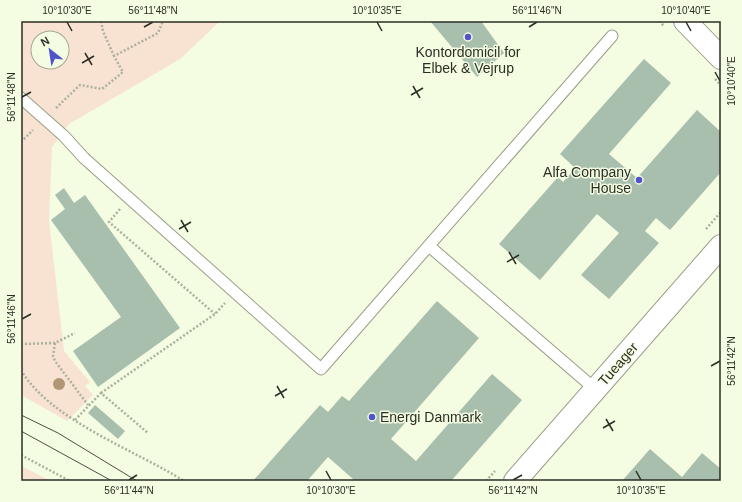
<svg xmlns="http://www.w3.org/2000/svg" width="742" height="502" font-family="Arial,sans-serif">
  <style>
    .green { fill: #f8e2d2; fill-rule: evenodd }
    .building { fill: #a9bfae }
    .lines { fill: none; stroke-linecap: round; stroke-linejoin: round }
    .service-casing { stroke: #979e86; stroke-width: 13 }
    .minor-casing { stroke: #979e86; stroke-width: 24 }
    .tertiary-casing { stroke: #979e86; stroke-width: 24 }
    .path { stroke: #abb19d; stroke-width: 2.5; stroke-dasharray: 2 2; stroke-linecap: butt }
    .service { stroke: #fff; stroke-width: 11 }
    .minor { stroke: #fff; stroke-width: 22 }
    .tertiary { stroke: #fff; stroke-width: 22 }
    .tram { stroke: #4c5043; stroke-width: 1 }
    .tree { fill: #af9773 }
    .ticks { fill: none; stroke: #2b2e24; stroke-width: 1.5 }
    .poi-dot { fill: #5054cb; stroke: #f4fce2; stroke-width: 1.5 }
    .labels { text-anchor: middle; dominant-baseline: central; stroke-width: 3; stroke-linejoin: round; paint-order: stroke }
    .poi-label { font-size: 14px; fill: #2b2e24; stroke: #f4fce2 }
    .street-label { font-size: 14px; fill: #2b2e24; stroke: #f4fce2 }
    .neatline { fill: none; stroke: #2b2e24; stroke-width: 1.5 }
    .ticks-label { font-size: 10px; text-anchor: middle; fill: #2b2e24 }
  </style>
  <rect width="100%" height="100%" fill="#f4fce2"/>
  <path class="green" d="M21,21h199l-40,38 -111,65 -17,23 -3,74 15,130 26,31 -5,4 8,9 -26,26 -46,-26zM38,38h24v24h-24z
    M21,466l30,15h-30z"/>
  <path class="building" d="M430,21h51l23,32 -27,24z
    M644,59l27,24 -62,71 28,24 60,-68 24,22v40l-51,58 -14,-12 -11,13 14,12 -50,56 -28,-24 38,-42 -22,-19 -57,66 -41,-36 59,-67 5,5 12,-14 -15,-14z
    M64,188l10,15 11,-8 95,133 -82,59 -25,-36 48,-34 -70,-97 14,-11 -10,-14z
    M437,301l42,37 -88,101 25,22 76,-87 30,26 -71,81h-100l2,-2 -25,-22 -21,24h-54l67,-76 8,7 14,-16 7,5z
    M95,405l30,26 -7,8 -30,-26z
    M650,449l32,28 20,-24 19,16v12h-99z"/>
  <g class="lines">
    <g class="service-casing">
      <path id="service" d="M21,98l43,38 20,22 237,211 291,-333
        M429,246l166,143"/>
    </g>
    <g class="minor-casing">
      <path id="minor" d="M515,481l206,-235"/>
    </g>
    <g class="tertiary-casing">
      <path id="tertiary" d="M685,21l36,37"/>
    </g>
    <path class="path" d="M101,21l2,10 11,25
      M659,21l5,5
      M715,79l6,6
      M56,108l24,-23 22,4 21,-17 -9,-16 44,-23 5,-12
      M21,142l12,-12
      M120,209l-11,13 106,92
      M706,229l15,-17
      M55,343l-2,13 2,5 33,44
      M21,344l34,-1 20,-10
      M21,370c29,50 114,80 163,111
      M101,393l114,-79 10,-11
      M75,420l26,-27 47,40
      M21,455l49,26
      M486,481l9,-10"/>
    <use href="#service" class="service"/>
    <use href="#minor" class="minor"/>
    <use href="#tertiary" class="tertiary"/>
    <path class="tram" d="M21,415l37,18 79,48
      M21,431l91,50"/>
  </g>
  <circle class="tree" cx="59" cy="384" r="6"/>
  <path class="ticks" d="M67,22l5,9M377,22l5,9M686,22l5,9M144,27l9,-5M529,27l8,-5M85,53l7,12M82,63l12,-7M715,72l5,9M413,86l7,12M411,95l12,-7M22,97l9,-5M181,220l7,12M179,229l12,-7M509,252l7,12M507,262l12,-7M22,319l9,-5M711,366l9,-5M277,386l7,12M275,396l12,-7M606,419l7,12M603,428l12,-7M326,471l5,9M636,471l5,9M129,480l8,-5M513,480l9,-5"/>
  <g class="poi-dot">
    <circle cx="468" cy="37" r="4"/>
    <circle cx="639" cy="180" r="4"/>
    <circle cx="372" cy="417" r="4"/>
  </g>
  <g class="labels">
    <g class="poi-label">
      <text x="468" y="52">Kontordomicil for<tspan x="468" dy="16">Elbek &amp; Vejrup</tspan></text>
      <text x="631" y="172" text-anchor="end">Alfa Company<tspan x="631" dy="16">House</tspan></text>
      <text x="380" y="417" text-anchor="start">Energi Danmark</text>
    </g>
    <g class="street-label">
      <text transform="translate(618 364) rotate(-49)">Tueager</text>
    </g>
  </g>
  <rect width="742" height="502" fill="none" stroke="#f4fce2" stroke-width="44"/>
  <g transform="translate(50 50) rotate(330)"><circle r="19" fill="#f4fce2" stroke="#a4aa96"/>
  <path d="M0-3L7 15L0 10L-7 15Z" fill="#5054cb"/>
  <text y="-6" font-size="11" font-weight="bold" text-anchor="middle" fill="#2b2e24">N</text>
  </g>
  <rect x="22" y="22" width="698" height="458" class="neatline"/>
  <g class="ticks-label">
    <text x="67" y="14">10°10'30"E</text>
    <text x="153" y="14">56°11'48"N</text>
    <text x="377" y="14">10°10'35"E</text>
    <text x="537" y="14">56°11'46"N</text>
    <text x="686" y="14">10°10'40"E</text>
    <text transform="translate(731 81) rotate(-90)" y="4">10°10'40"E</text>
    <text transform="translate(11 97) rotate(-90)" y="4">56°11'48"N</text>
    <text transform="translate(11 319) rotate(-90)" y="4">56°11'46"N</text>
    <text transform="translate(731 361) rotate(-90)" y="4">56°11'42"N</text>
    <text x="129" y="494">56°11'44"N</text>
    <text x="331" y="494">10°10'30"E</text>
    <text x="513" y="494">56°11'42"N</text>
    <text x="641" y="494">10°10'35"E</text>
  </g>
</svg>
